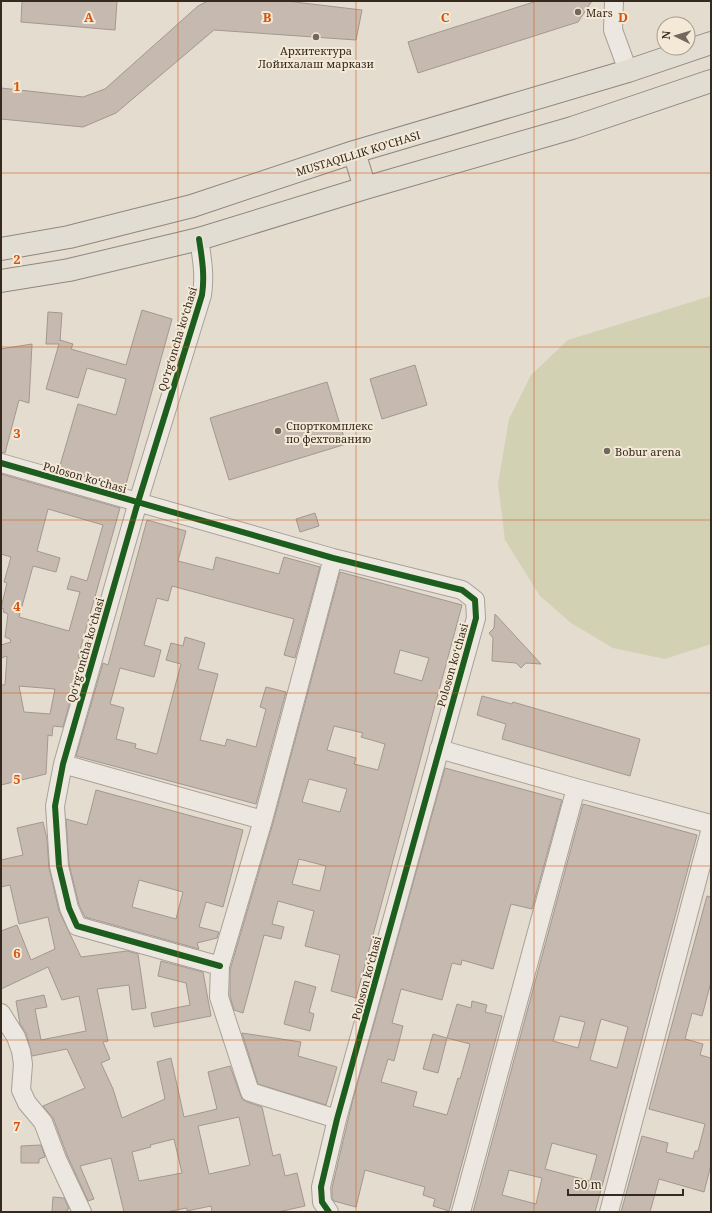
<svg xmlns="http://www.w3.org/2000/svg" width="712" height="1213" font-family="'Noto Serif',serif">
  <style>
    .green { fill: #d2d1b3 }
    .building { fill: #c6bab0; stroke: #a3988f; fill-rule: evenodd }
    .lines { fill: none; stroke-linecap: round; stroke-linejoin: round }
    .street-casing { stroke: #a8a198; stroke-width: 20 }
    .primary-casing { stroke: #8e877f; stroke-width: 24 }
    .street { stroke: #ece7e0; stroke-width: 18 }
    .primary { stroke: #e2ddd2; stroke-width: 22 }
    .cycleway-casing { stroke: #f3e9d6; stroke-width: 8 }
    .cycleway { stroke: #1b5e20; stroke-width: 6 }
    .grid { fill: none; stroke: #d6540e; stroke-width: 1; stroke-opacity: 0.55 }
    .poi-dot { fill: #73685d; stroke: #f3e9d6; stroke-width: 1.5 }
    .labels { text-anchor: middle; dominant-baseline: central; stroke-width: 4; stroke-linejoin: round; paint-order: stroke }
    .poi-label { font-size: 11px; fill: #362a20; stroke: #f3e9d6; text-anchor: start }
    .street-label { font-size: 11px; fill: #362a20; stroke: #f3e9d6 }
    .grid-label { font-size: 13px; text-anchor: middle; font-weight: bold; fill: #d6540e; stroke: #f3e9d6; stroke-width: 4; stroke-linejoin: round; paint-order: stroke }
  </style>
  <rect width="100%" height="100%" fill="#e3dccf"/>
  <path class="green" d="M711,296v348l-46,15 -52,-11 -42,-25 -31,-27 -35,-56 -7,-56 11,-65 22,-44 37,-35z"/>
  <path class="building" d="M22,1h95l-2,29 -94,-8z
    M208,1h78l76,9 -6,30 -142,-10 -98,83 -33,14 -82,-8v-31l82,9 22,-8 93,-83z
    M537,1h55l-14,21 -160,51 -10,-31z
    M142,310l30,9 -47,169 -66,-19 19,-65 38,11 10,-36 -39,-11 -9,30 -32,-9 13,-45h-13l2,-32 14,1 -2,28v-1l13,4 -2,5 55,16z
    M32,344l-3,59 -10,-3 -14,53 -4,-1v-103z
    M415,365l12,40 -45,14 -12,-40z
    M327,382l19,62 -117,36 -19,-62z
    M1,474l119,34 -42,149 4,1 -19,69 -10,-1 -1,10 -4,-1 -2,39 -45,11v-100h4l2,-29 -6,2v-13l10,-3 -1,-3 -5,-2 3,-23 -5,-2 1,-3 -3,-1 6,-25 -3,-1 7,-25 -10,-3zM48,509l55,16 -16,56 -16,-5 -4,13 13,3 -11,39 -50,-14 14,-51 23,6 4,-14 -23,-7zM19,686l36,3 -5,25 -26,-2z
    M315,513l4,13 -19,6 -4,-13z
    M147,520l39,11 -8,30 35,9 3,-13 63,17 5,-17 36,10 -25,91 -11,-3 10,-36 -122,-33 -4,15 -11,-3 -13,47 17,5 -7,27 -34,-9 -10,36 14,4 -8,31 20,5 -1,4 22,6 24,-90 -15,-4 5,-17 12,3 2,-9 20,6 -7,26 20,5 -18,66 25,6 2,-7 29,8 10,-38 -6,-2 6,-20 20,5 -30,112 -180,-48 27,-93 5,2z
    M340,572l122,33 -106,393 -25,-7 9,-36 -35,-9 9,-35 -36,-10 -6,23 12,3 -3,12 -17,-4 -21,78 -9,-3 -4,-14v-26l43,-147zM400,650l29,8 -7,23 -28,-8zM334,726l29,7 -2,4 24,7 -7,26 -24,-6 2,-6 -29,-8zM309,779l38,10 -7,23 -38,-10zM299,859l27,7 -6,25 -28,-7z
    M495,614l46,50 -15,-1 -5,5 -5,-5 -24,-2 1,-23 -4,-5 5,-5z
    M482,696l30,8 1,-2 127,37 -10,37 -128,-37 4,-15 -29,-9z
    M445,768l117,32 -30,109 -21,-5 -18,65 -31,-9 -1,5 -9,-2 -10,37 -41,-11 -9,34 11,3 -9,35 -6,-2 -7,23 36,10 -4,14 34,9 11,-37 2,1 10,-35 -23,-6 10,-34 14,4 1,-7 15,4 -2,7 17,4 -53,195 -16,-5 2,-7 -12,-4 2,-8 -60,-17 -9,37 -22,-6 -2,-3v-10l20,-85z
    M96,790l147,40 -20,77 -17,-5 -7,25 20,5 -2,6 -20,5 2,6 -114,-32 -6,-12 -10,-41 -3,-45 21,6zM139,880l44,12 -7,27 -44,-12z
    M583,804l114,31 -58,215 -44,162h-122zM560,1016l25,6 -7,26 -25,-7zM601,1019l27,8 -11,41 -27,-8zM552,1143l45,12 -7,26 -45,-12zM509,1170l33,8 -6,26 -34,-9z
    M43,822l4,17 2,29 10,43 22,46 46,-6 11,3 8,54 -14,2 -3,-25 -32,4 11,52 -5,1 7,17 -9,4 12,26 9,29 43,-19 -8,-37 14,-4 13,59 33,-8 -9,-37 22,-6 12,33 5,3 15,5 11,49 7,-2 5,22 12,-3 8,33 -27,6h-66l-1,-6 -24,5v-3l-21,4h-42l-13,-54 -31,8 14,33 -6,2 -21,-46 -14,-37 -10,-12 42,-18 -18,-39 -35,7 -6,-23 -6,-9 -4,-23 28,-6 3,12 -12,2 6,31 45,-9 -7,-35 -17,4 -14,-33 -47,22v-58l16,-6 14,35 24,-11 -7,-32 -29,7 -9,-39 -9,2v-27l22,-5 -6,-27zM239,1117l11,48 -41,9 -11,-48zM174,1139l8,34 -43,8 -7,-29 19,-5 -1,-2z
    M707,896l4,1v85l-9,34 -10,-3 -7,26 18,5 -3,11 11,3v107l-7,27 -45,-13 -9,33h-29l21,-76 26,7 -2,9 27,7 2,-8h3l7,-27 -56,-15z
    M161,961l42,11 8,44 -57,11 -3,-14 39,-8 -4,-22 -28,-7z
    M295,981l21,6 -7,25 5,2 -4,17 -26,-7z
    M242,1033l59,9 -3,14 39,11 -11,38 -68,-21z
    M433,1034l14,4 -9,35 -15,-4z
    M41,1145l4,12 -6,2v4h-18v-17z
    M53,1197l11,1 5,11h-2v3h-15z"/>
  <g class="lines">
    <g class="street-casing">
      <path id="street" d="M614,1l-1,29 15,41
        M199,239c3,19 6,37 3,56l-64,207 -75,262 -8,42 4,60 10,42 8,18 143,40
        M1,463l332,95 129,32 13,10 1,18 -139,501 -16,68 1,15 7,10
        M333,558l-70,262 -43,146 -1,31 31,95 87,27
        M439,749l137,39 135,36
        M63,764l200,56
        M1,1013l15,24 5,14 2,13 -2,26 6,13 16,19 14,37 25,53
        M461,1212l115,-424
        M609,1212l102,-384"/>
    </g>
    <g class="primary-casing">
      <path id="primary" d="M354,152l11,36
        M1,249l68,-12 123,-31 162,-54 274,-81 83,-28
        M1,281l68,-11 130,-31 166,-51 207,-60 139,-47"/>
    </g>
    <use href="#street" class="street"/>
    <use href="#primary" class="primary"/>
    <g class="cycleway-casing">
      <path id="cycleway" d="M199,239c3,19 6,37 3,56l-64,207 -75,262 -8,42 4,60 10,42 8,18 143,40
        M1,463l332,95 129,32 13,10 1,18 -139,501 -16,68 1,15 7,10"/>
    </g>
    <use href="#cycleway" class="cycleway"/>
  </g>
  <path class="grid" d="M178,1v1211M356,1v1211M534,1v1211M1,173h710M1,347h710M1,520h710M1,693h710M1,866h710M1,1040h710"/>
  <g class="poi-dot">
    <circle cx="578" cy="12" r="4"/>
    <circle cx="316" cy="37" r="4"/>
    <circle cx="278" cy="431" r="4"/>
    <circle cx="607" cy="451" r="4"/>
  </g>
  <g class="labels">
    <g class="poi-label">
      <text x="586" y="12">Mars</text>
      <text x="316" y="50" text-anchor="middle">Архитектура<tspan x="316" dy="13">Лойихалаш маркази</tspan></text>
      <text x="286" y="425">Спорткомплекс<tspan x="286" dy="13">по фехтованию</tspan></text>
      <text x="615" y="451">Bobur arena</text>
    </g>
    <g class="street-label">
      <text transform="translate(358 153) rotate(-17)">MUSTAQILLIK KO'CHASI</text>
      <text transform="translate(177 339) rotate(-73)">Qoʻrgʻoncha koʻchasi</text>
      <text transform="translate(85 477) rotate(16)">Poloson koʻchasi</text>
      <text transform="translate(85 650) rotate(-74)">Qoʻrgʻoncha koʻchasi</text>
      <text transform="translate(452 665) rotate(-74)">Poloson koʻchasi</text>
      <text transform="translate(366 978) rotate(-75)">Poloson koʻchasi</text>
    </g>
  </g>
  <g class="grid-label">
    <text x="89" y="22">A</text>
    <text x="267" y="22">B</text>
    <text x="445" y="22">C</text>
    <text x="623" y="22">D</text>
    <text x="17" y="91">1</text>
    <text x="17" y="264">2</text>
    <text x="17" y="438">3</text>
    <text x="17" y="611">4</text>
    <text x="17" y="784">5</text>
    <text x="17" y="958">6</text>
    <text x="17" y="1131">7</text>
  </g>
  <rect width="712" height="1213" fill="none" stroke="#362a20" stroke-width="4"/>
  <g transform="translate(676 36) rotate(275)"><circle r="19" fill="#f3e9d6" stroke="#a79d8d"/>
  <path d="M0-3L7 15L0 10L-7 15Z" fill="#73685d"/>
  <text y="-6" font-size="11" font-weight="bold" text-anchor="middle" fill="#362a20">N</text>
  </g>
  <path d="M568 1189v6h115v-6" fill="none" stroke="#362a20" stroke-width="2"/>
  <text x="574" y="1189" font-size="12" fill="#362a20" stroke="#f3e9d6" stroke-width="3" paint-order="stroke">50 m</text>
</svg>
